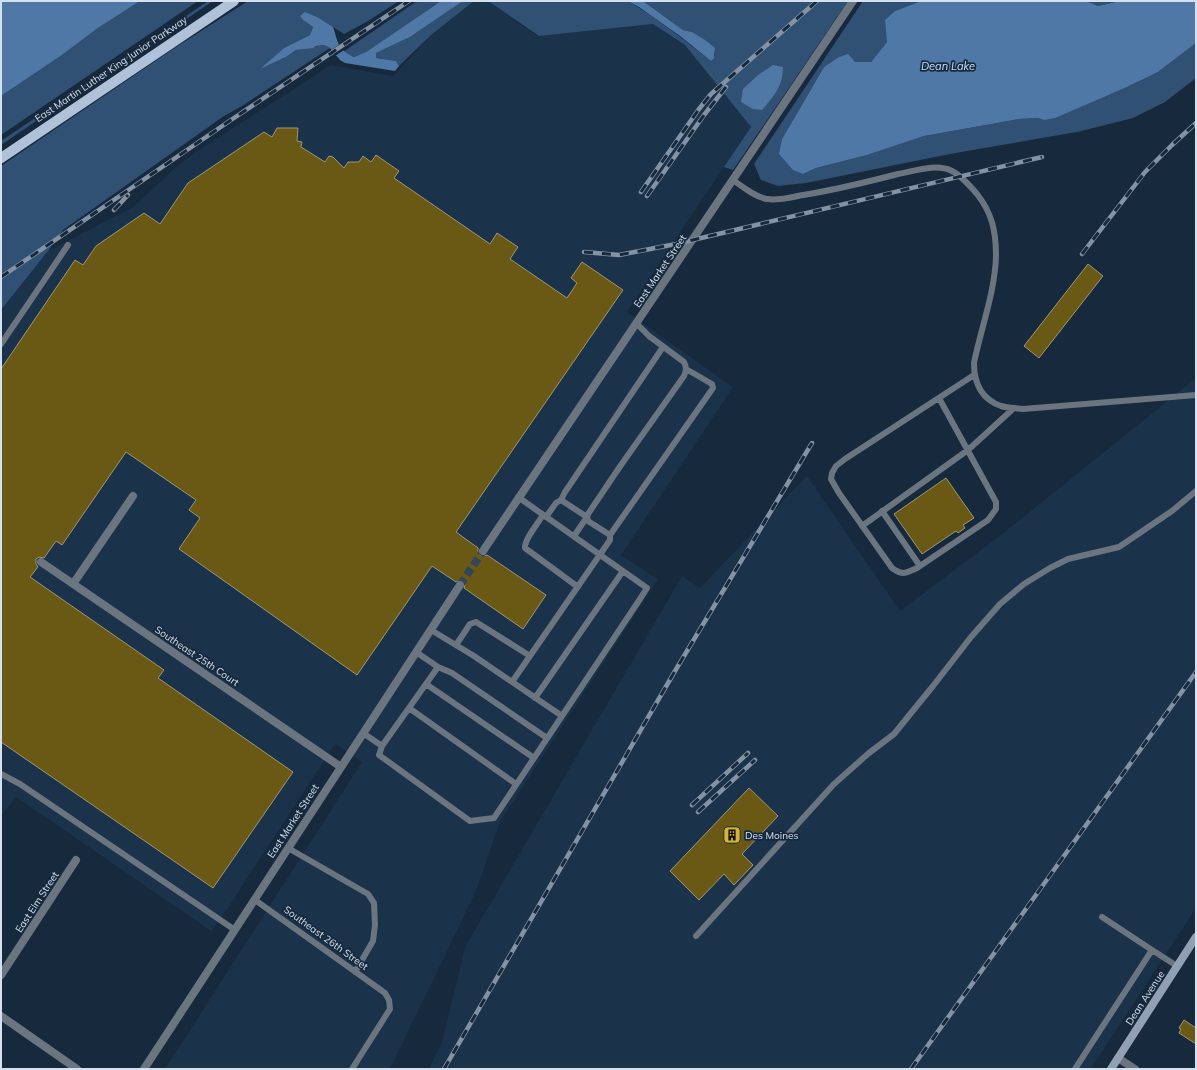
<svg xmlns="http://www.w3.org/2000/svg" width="1197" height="1070" font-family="Mulish,sans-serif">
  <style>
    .built { fill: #1b324b }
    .green { fill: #305074 }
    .water { fill: #4f78a6 }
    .pier { fill: #16293d }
    .building { fill: #6a5815; stroke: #9f9676 }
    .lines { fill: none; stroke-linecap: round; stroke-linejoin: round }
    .street-tunnel { stroke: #334558; stroke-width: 8; stroke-dasharray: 8 4; stroke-linecap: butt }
    .lane { stroke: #6b7580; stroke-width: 6 }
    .street { stroke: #6b7580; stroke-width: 8 }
    .secondary { stroke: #91a0b2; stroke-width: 8 }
    .primary { stroke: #afc2d9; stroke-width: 10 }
    .rail-casing { stroke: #8493a4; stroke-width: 4.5 }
    .rail { stroke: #16293d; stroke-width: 3; stroke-dasharray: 9; stroke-linecap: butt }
    .labels { text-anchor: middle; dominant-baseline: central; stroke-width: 3.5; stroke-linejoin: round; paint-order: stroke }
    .street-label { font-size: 10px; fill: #d5e1ef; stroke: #16293d }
    .poi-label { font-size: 10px; fill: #d5e1ef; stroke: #16293d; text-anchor: start }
    .water-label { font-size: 11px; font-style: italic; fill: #cae2fe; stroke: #16293d }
  </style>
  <rect width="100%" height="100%" fill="#16293d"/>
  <path class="built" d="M474,1h14l49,35 116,-12 32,21 66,82 -124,185 106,75 -112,168 37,24 -158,243 -24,69 -86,178h-225l197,-307 -27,-18 -115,176 -9,11 -195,-134 -15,19v-506l47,-59 85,-44 42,-39 21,-16 135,-87 62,11 38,-41z
    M1196,378v530l-105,161h-662l13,-27 23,-95 217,-371 18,12 107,-112 93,135 106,-80z"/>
  <path class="green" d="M140,1h58l-197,134v-39l61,-41 36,-27z
    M208,1h5l-212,144v-4z
    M248,1h151l-31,20 -24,13 -25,-16 -16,2 10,7 -3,8 -26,13 -22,20 24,-11 10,-7 28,-5 6,3 -88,58 -18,10 -161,114 -15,21 -47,59v-144l172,-117z
    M417,1h24l-75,51 -12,5 -11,-5z
    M463,1h11l-43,34 -32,31 -3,-5 -20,-3v-5l34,-16z
    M488,1h140c29,17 56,39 83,60l4,-6 -1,-7 -22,-16 -9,-2 -40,-29h205l-115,169 -9,-3 27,-40 -66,-82 -32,-21 -114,12z
    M863,1h58l-26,10 -8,31 -16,20h-16l-31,5 -42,72 -2,15 23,20 13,-6 51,-13 57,-19 95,-17 19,-1 6,2 83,-33 31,-15 38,-29v35l-31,24 -32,16 -56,14 -127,22 -144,29 -28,3 -17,-6 -7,-16z
    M1086,1h34l-22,5z"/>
  <path class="water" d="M1,1h139l-42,27 -36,27 -61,41z
    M441,1h22l-53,36 -34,16v5l20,3 3,5 -4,5 -50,-8 -5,-3 -10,-12 -6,-3 -8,1 -3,2 -17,2 -10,7 -26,12 24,-21 26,-13 3,-8 -10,-7 -3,-4 5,-4 14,6 14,9c6,17 4,22 21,30l12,-5z
    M628,1h15l40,29 9,2 13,8 10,8 -1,10 -3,3 -31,-25 -41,-29z
    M921,1h165l12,5 22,-5h76v42l-38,29 -31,15 -72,31 -11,2 -6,-2 -19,1 -95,17 -57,19 -51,13 -13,6 -10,-4 -14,-16 3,-15 42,-72 15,-10 9,-3 7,8h16l16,-20 -2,-22 10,-9z
    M773,65l10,2c0,19 -9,29 -21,43l-9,-1 -12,-7 2,-13 15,-14z"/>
  <path class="pier" d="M340,44l4,6 -9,6 -5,-5z"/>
  <path class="building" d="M277,128h21l-1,13 5,1 -1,5 24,15 4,-6 4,1 11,11 4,-6h11l4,-6 8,6 5,-7 23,16 -5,7 96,66 7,-11 21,14 -8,12 57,39 10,-15 -6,-5 11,-16 41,28 -167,242 22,16v5l2,2 3,1 4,-1 59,40 -23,34 -59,-41 1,-3 -2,-4 -3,-1 -4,2 -24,-16 -75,109 -178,-126 21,-31 -11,-8 7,-10 -70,-48 -64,93 -6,-4 -12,17 -5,-1 -3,2v5l2,3 -8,10 134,93 -6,8 135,94 -80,116 -212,-146v-373l74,-109 8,5 13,-19 48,-33 16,11 28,-41 76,-51 8,5z
    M1088,264l15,12 -64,82 -15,-12z
    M946,478l28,40 -11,7 2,3 -7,5 -2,-2 -34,23 -28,-40z
    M749,788l29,28 -36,38 11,11 -19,20 -10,-11 -25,26 -29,-29z
    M1184,1020l12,8v16l-17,-11 2,-4 -2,-1z"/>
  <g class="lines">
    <path class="street-tunnel" d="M460,585l23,-34"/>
    <path class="lane" d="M733,180c10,7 22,17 34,19 12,2 25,-2 36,-4 32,-5 64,-13 95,-21 17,-3 38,-11 54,-3 8,4 19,16 25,23 15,19 19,37 19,62 -1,36 -15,72 -22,107 0,19 7,36 27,43 7,2 15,2 22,3l173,-14
      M1,344l67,-99
      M939,398l57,104v7l-8,11 -71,48c-11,5 -14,8 -25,0l-53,-75 -8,-14 1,-6 4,-7 9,-7 129,-84
      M561,500l4,-8 98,-145
      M882,511l38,55
      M543,515c-5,8 -19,25 -18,33l53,39
      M546,517l10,-14 5,-3 26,17 -13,19
      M862,526l106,-76 46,-42
      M610,535l103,-147 -1,-4 -26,-15
      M431,630l43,26 88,60
      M456,645l14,-21 6,-2 54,34
      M416,652l22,15 14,6 95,65
      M512,682l98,-142v-5l-22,-14 -1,-4 1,-3 33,-49 63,-89c2,-5 3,-8 0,-14l-35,-26 -13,-13
      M426,684l108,74
      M535,698l88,-127
      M409,708l107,76
      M363,733l19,13 -3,9 91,66 24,-3 146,-219 7,-11 -129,-91
      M382,746l56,-79
      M1,774l19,10 215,146
      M288,848l80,46 6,9 1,22 -2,16 -18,31
      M255,900l130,93 4,7 1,9 -38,60
      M1102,917l50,33
      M696,936l138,-152 35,-31 25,-19 39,-48 38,-49 29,-33 24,-20 26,-16 18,-9 51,-12 53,-36 24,-20
      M1075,1069l77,-119 25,16"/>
    <path class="street" d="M483,551l370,-550
      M41,562l300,205
      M73,584l60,-88
      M1,975l75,-115
      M1,1016l76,53
      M1118,1058l17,11
      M144,1069l316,-484"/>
    <path class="secondary" d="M1111,1069l85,-132"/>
    <path class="primary" d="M1,158l233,-157"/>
    <g class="rail-casing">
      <path id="rail" d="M641,192l58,-83 12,-15 106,-93
        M647,196l57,-81 22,-28
        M114,210l14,-15
        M584,252l35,3 57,-11 366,-87
        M1082,254l63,-82 27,-27 24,-22
        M1,277l230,-157 178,-119
        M692,805l56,-52
        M698,812l57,-52
        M444,1069l231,-398 137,-228
        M911,1069l285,-397"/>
    </g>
    <use href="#rail" class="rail"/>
  </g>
  <defs>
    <g id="building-square" transform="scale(0.9)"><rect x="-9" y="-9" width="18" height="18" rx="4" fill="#d7b534" stroke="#16293d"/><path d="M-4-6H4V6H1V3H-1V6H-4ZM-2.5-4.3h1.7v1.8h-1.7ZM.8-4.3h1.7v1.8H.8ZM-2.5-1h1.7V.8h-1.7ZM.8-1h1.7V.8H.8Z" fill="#111"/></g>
  </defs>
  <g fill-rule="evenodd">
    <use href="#building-square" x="732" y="835"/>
  </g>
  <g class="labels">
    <g class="street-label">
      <text transform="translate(111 69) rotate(-34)">East Martin Luther King Junior Parkway</text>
      <text transform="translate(660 271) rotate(-56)">East Market Street</text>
      <text transform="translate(197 656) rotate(34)">Southeast 25th Court</text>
      <text transform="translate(293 821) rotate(-57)">East Market Street</text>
      <text transform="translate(37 902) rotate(-57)">East Elm Street</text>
      <text transform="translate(326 938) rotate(36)">Southeast 26th Street</text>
      <text transform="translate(1145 998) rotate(-57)">Dean Avenue</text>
    </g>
    <g class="poi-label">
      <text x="745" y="835">Des Moines</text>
    </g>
    <g class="water-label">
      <text x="948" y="66">Dean Lake</text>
    </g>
  </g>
  <rect width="1197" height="1070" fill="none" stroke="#d5e1ef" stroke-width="4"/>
</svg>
